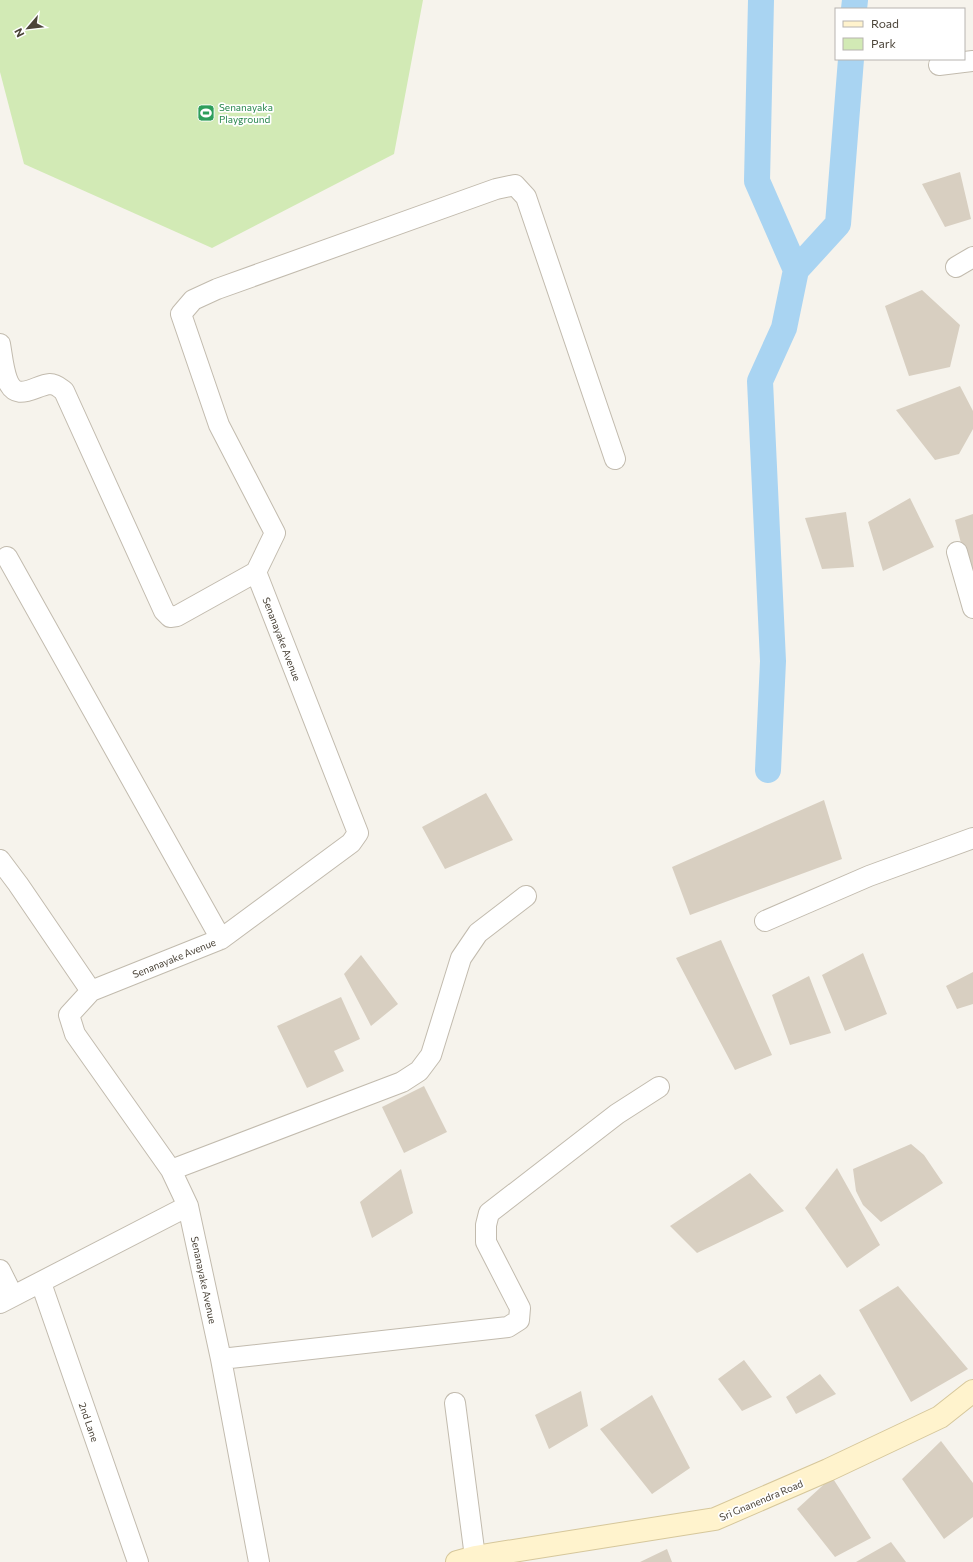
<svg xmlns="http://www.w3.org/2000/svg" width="973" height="1562" font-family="Commissioner,sans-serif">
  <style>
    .green { fill: #d2eab5 }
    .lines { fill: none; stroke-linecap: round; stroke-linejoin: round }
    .canal { stroke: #a9d4f2; stroke-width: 26 }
    .building { fill: #d8cfc1 }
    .street-casing { stroke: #c2bbae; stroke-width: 22 }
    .secondary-casing { stroke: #d6c79b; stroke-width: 24 }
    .street { stroke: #fff; stroke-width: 20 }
    .secondary { stroke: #fff3cd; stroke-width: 22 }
    .labels { text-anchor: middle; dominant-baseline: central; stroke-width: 3.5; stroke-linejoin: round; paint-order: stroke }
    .leisure-label { font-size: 10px; fill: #27864d; stroke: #fff; text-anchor: start }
    .street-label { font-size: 10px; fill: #4b4439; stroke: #fff }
  </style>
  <rect width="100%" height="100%" fill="#f6f3ec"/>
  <path class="green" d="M0,0h423l-29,154 -182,94 -188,-84 -24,-92z"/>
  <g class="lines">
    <path class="canal" d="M761,0l-4,181 39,89 -12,58 -24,53 13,280 -5,109
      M854,9l1,-9
      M796,270l42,-46 13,-165"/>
  </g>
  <path class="building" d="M960,172l11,47 -26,8 -23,-43z
    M922,290l38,35 -10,42 -41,9 -24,-70z
    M960,386l13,25v18l-14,25 -24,6 -39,-50z
    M910,498l24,49 -51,24 -15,-49z
    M846,512l8,55 -32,2 -17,-51z
    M973,514v59l-4,1 -14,-54z
    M486,793l27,47 -68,29 -23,-42z
    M824,800l18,59 -152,56 -18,-48z
    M721,940l51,115 -37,15 -59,-112z
    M863,953l24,61 -42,17 -23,-56z
    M361,955l37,49 -27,22 -27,-52z
    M973,972v32l-16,5 -11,-23z
    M809,976l22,57 -41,12 -18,-50z
    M341,997l19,42 -26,12 10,20 -37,17 -30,-62z
    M424,1086l23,46 -43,21 -22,-46z
    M911,1144l13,11 19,28 -62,39 -18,-17 -7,-14 -3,-22z
    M837,1168l43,77 -33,23 -42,-60z
    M401,1169l12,44 -41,25 -12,-36z
    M750,1173l34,38 -87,42 -27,-27z
    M898,1286l70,83 -57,33 -52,-92z
    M744,1360l28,37 -30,14 -24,-32z
    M820,1374l16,20 -40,20 -10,-17z
    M581,1391l7,35 -39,23 -14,-34z
    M652,1395l38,73 -38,26 -52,-65z
    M941,1441l32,42v34l-29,22 -42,-60z
    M832,1477l39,61 -36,19 -38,-48z
    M891,1542l15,20h-50z
    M667,1549l5,13h-32z"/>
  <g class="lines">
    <g class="street-casing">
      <path id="street" d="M939,65l34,-4
        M956,267l17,-10
        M0,344c2,11 3,24 7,35 9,25 28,6 43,5 6,0 10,4 14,7l100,220 6,6 7,-1 79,-44 102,261 -7,10 -130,96 -130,52
        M957,552l16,56
        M7,557l214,382
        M256,572l19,-39 -56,-108 -38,-111 12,-14 24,-11 279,-100 19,-4 11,12 89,262
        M0,860l18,24 73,107 -22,24 6,19 96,136 17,36 33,153 38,203
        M765,921l104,-45 104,-38
        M171,1170l231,-88 17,-11 12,-16 30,-97 17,-25 48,-37
        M0,1270l13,26
        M41,1283l97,279
        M0,1303l188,-97
        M221,1359l287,-32 11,-7 1,-12 -34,-66v-17l3,-12 128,-99 42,-27
        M455,1403l20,154"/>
    </g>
    <g class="secondary-casing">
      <path id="secondary" d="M457,1562l18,-5 240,-38 113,-49 112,-53 33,-26"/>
    </g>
    <use href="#street" class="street"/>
    <use href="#secondary" class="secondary"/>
  </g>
  <defs>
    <g id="stadium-square" transform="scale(0.9)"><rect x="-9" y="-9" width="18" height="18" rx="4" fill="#2e9e5b" stroke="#fff"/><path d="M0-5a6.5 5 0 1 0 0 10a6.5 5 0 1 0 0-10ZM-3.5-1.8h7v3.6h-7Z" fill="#fff"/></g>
  </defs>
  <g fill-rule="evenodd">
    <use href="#stadium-square" x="206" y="113"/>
  </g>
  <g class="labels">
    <g class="leisure-label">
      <text x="219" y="107">Senanayaka<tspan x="219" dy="12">Playground</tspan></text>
    </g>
    <g class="street-label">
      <text transform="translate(282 639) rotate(69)">Senanayake Avenue</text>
      <text transform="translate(174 958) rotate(-22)">Senanayake Avenue</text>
      <text transform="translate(204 1280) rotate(78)">Senanayake Avenue</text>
      <text transform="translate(89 1422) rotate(71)">2nd Lane</text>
      <text transform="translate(761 1500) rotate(-23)">Sri Gnanendra Road</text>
    </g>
  </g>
  <rect x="835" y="8" width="130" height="52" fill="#ffffff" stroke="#b7b4b0"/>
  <rect x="843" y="21" width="20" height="6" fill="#fff3cd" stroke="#b7b4b0"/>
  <text x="871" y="28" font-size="12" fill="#4b4439">Road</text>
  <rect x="843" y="38" width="20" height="12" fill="#d2eab5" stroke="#b7b4b0"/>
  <text x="871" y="48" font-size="12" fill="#4b4439">Park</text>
  <g transform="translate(28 28) rotate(242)" stroke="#ffffff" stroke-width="3" paint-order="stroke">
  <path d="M0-3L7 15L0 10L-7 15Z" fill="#4b4439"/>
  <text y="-6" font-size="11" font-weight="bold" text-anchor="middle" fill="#4b4439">N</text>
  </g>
</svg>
